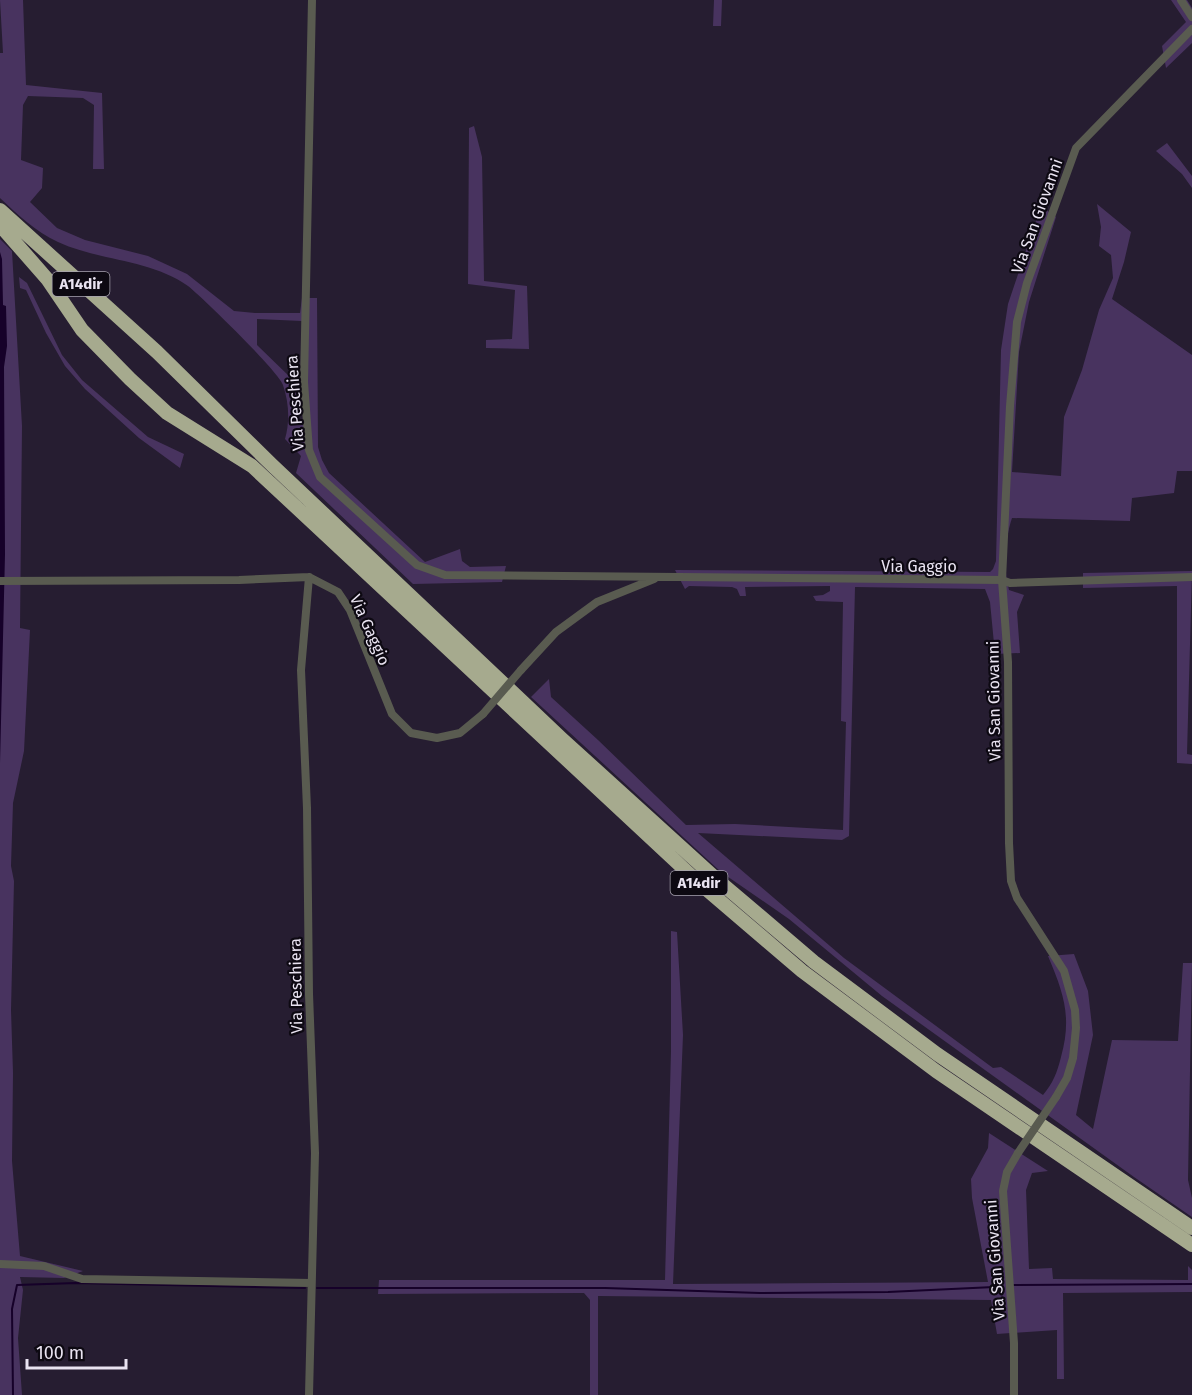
<svg xmlns="http://www.w3.org/2000/svg" width="1192" height="1395" font-family="'Fira Sans',sans-serif">
  <style>
    .green { fill: #48335f; fill-rule: evenodd }
    .water { fill: #160129 }
    .lines { fill: none; stroke-linecap: round; stroke-linejoin: round }
    .stream { stroke: #160129; stroke-width: 2 }
    .minor { stroke: #595b50; stroke-width: 8 }
    .motorway { stroke: #a6aa8e; stroke-width: 14 }
    .minor-bridge { stroke: #595b50; stroke-width: 8 }
    .labels { text-anchor: middle; dominant-baseline: central; stroke-width: 4.5; stroke-linejoin: round; paint-order: stroke }
    .shield { fill: #0d0912; stroke: #a7a2ae; stroke-width: 1.5 }
    .shield-label { font-size: 15px; font-weight: bold; fill: #e9e3f1 }
    .street-label { font-size: 16px; fill: #e9e3f1; stroke: #0d0912 }
  </style>
  <rect width="100%" height="100%" fill="#261d31"/>
  <path class="green" d="M0,0h23l3,85 76,8 2,76h-11l1,-64 -11,-7 -55,-2 -5,9 -2,55 22,8 -1,20 -12,14 27,26 28,12 63,16 39,18 47,37 21,2h45l2,-15h15l1,149 4,13 7,13 96,89 35,-13 2,12 8,6 36,-1 -4,16 -89,2 -117,-111 5,-17 -16,-17c5,-18 4,-36 -2,-54 -4,-13 -81,-88 -95,-99 -38,-27 -89,-25 -130,-44 -23,-11 -40,-27 -58,-44v-145h3zM257,319l45,2 2,104 -8,-1v-36l-4,-9 -35,-34z
    M714,0h8l-1,26h-8z
    M1171,0h16l5,8v35l-26,25 -4,-22 24,-24z
    M474,126l8,31 2,124 43,5 2,63 -43,-1v-8l26,-1 3,-49 -47,-6 1,-156z
    M1167,143l25,33v12l-10,-14 -26,-23z
    M1097,204l34,28 -7,30 -12,37 80,56v116h-15l-3,22 -42,5 -2,23 -118,-3c-7,21 -9,50 -3,72l15,5 -7,17 3,41 -25,1 -5,-52 -5,-13 -130,-2 -6,249 -7,4 -144,-7 146,125 149,110 8,-1 42,28c10,-12 14,-22 18,-38 11,-40 3,-63 -13,-101l26,-2 14,37 5,44 -17,80 17,14 19,-89 66,1 5,-78h9l-4,217 4,18v19l-58,-40 -252,-181 -93,-77 -68,-47 -190,-175 18,-18 2,18 47,43 88,85 49,-1 108,6 3,-108 -5,-1 2,-119 -27,-1 -3,-5 10,-1 7,-4v-5l-85,1 1,9h-6l-3,-7 -5,-2 -43,-1 -4,3 -10,-19 315,2 3,-3 3,-8 5,-211 7,-46 33,-98 15,11 -27,85 -10,50 -7,120 49,4 3,-59 18,-47 17,-60 14,-32 -2,-23 -12,-9 2,-19z
    M0,239l12,12 10,175 -2,202 10,2 -6,121 -11,52 -2,63 3,15 -3,129 2,63 -1,88 8,95 63,15 -19,7 -44,-1 3,13 -5,48 4,57h-22z
    M19,277l8,6 35,72 20,25 66,57 36,17 -4,14 -41,-30 -54,-49 -20,-23 -19,-33 -20,-43 -6,-2z
    M1192,571l-5,183 5,1v9l-15,-1v-177l-94,2v-15z
    M671,931l6,1 6,103 -10,249 315,-2 -16,-84 -1,-19 17,-31 1,-15 59,38 -16,2 -6,17 3,79 23,-1 1,11 135,1v-14l4,4v22l-129,1 1,86h-7v-49l-60,4 -6,-34 -393,-4v99h-8v-95l-6,-7 -206,1 1,-14h286l6,-229z"/>
  <path class="water" d="M0,252l2,7 1,46 3,1 1,40 -3,21 1,187 -5,209z"/>
  <g class="lines">
    <path class="stream" d="M1014,1285l178,-1
      M1001,1287h1
      M317,1288h288l155,5 128,-1 106,-5
      M13,1395l-1,-86 5,-24 59,-2 229,5"/>
    <path class="minor" d="M312,0l-8,382 5,68 11,27 97,88 28,10 557,5 8,3 182,-6
      M1181,0l11,17
      M309,577l-8,93 6,138 2,186 6,159 -6,242
      M0,581l239,-1 70,-3 29,15 12,18 42,104 19,19 26,5 23,-5 23,-19
      M521,670l35,-38 41,-30 57,-23
      M1056,1097l11,-19 6,-20 3,-30 -1,-18 -11,-39 -47,-73 -6,-17 -2,-38 -1,-181 -6,-82 8,-174 7,-84 10,-39 49,-135 116,-119
      M0,1264l44,2 38,13 229,4
      M1014,1395v-52l-11,-152 4,-19 11,-19"/>
    <path class="motorway" d="M0,210l157,142 115,113 290,274 152,138 100,85 123,92 255,174
      M0,225l48,55 34,50 48,49 37,34 85,53 447,417 103,88 134,100 256,174"/>
    <path class="minor-bridge" d="M483,714l38,-44
      M1018,1153l38,-56"/>
  </g>
  <g class="labels">
    <g class="shield">
      <rect x="52.5" y="272" width="57" height="24" rx="4.5"/>
      <rect x="670.5" y="871" width="57" height="24" rx="4.5"/>
    </g>
    <g class="shield-label">
      <text x="81" y="284">A14dir</text>
      <text x="699" y="883">A14dir</text>
    </g>
    <g class="street-label">
      <text transform="translate(1037 216) rotate(-70)">Via San Giovanni</text>
      <text transform="translate(295 403) rotate(-94)">Via Peschiera</text>
      <text x="919" y="566">Via Gaggio</text>
      <text transform="translate(370 630) rotate(66)">Via Gaggio</text>
      <text transform="translate(994 701) rotate(-91)">Via San Giovanni</text>
      <text transform="translate(296 986) rotate(-91)">Via Peschiera</text>
      <text transform="translate(995 1260) rotate(-94)">Via San Giovanni</text>
    </g>
  </g>
  <path d="M27 1359v9h99v-9" fill="none" stroke="#e9e3f1" stroke-width="3"/>
  <text x="36" y="1359" font-size="18" fill="#e9e3f1" stroke="#0d0912" stroke-width="4.5" paint-order="stroke">100 m</text>
</svg>
